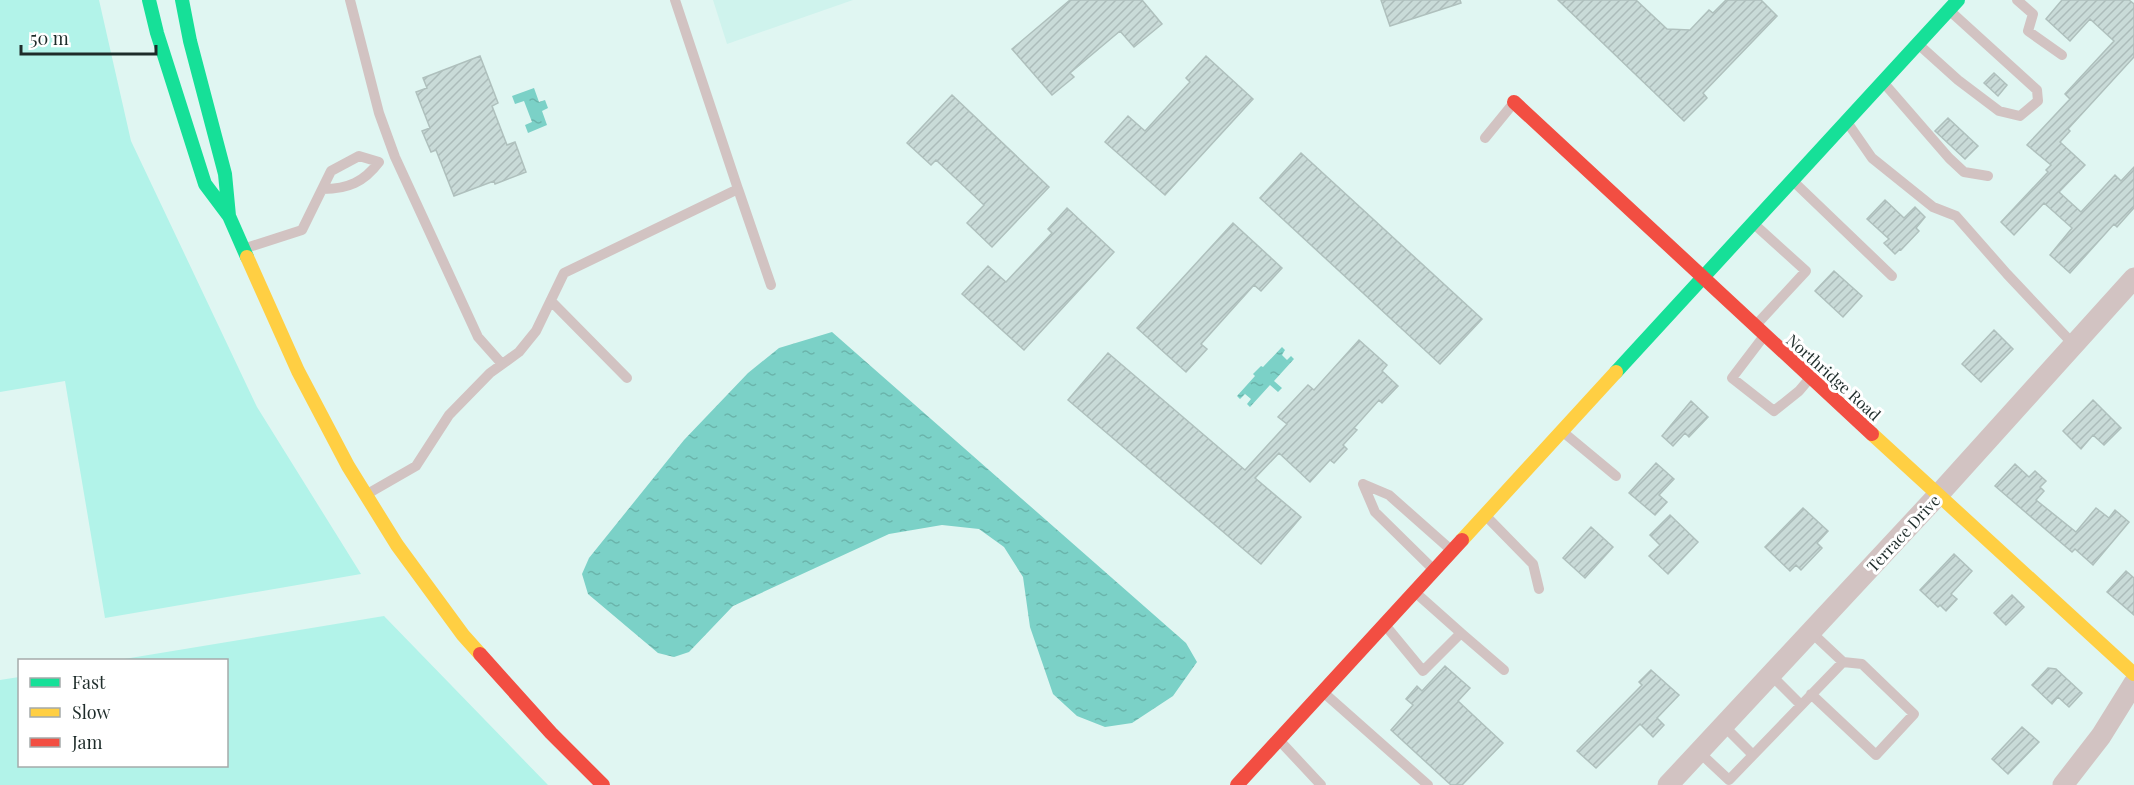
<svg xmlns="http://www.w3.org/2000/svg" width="2134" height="785" font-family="'Playfair Display',serif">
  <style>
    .built { fill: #cff3ed }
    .grass { fill: #b2f3e9 }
    .water { fill: url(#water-ripples) }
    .building { fill: url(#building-hatch); stroke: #afc0bd; stroke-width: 1.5 }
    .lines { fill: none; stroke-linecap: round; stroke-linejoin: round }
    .lane { stroke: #d2c3c2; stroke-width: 10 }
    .street { stroke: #d2c3c2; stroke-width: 21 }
    .fast { stroke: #16e098; stroke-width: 14 }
    .slow { stroke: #ffcf43; stroke-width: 14 }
    .jam { stroke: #f24e42; stroke-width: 14 }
    .labels { text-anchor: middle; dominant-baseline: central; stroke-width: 6; stroke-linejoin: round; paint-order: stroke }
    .street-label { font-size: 16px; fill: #1e2c2a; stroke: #fff }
  </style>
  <defs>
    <pattern id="water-ripples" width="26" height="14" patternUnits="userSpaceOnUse" patternTransform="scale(1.5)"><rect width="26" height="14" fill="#7bd1c7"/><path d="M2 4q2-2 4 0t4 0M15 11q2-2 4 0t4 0" fill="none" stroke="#6ab4ab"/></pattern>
    <pattern id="building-hatch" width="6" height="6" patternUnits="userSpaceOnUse" patternTransform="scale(1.5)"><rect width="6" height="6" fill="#c9dbd8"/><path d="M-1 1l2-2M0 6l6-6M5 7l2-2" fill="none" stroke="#acbcba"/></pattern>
  </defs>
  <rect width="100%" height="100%" fill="#e0f6f2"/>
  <path class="built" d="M713,0h140l-126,44z"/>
  <path class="grass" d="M0,0h99l32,141 126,266 104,167 -256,44 -40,-237 -65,11z
    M384,616l164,169h-548v-105l19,-3 1,89h206v-106h-108z"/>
  <path class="water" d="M534,88l5,14 6,-2 3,8 -6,3 5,14 -19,8 -3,-8 7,-3 -8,-21 -9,3 -3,-8z
    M832,332l354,311 11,19 -24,34 -41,27 -27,4 -28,-11 -24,-22 -23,-67 -7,-50 -19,-30 -25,-18 -37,-4 -53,9 -156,72 -44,46 -15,5 -16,-4 -70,-59 -6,-20 7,-16 95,-118 64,-67 31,-25z
    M1282,347l3,3 -3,5 5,5 4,-4 3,3 -20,22 8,7 -4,4 -8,-7 -20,22 -3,-3 4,-5 -6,-5 -5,5 -3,-3 18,-20 -2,-2 8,-8 2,1z"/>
  <path class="building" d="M1070,0h72l20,24 -28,23 -14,-16 -50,42 4,4 -22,18 -40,-46z
    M1381,0h79l1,3 -71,23z
    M1558,0h78l31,29 23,1 19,-20 4,3 13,-13h35l16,16 -74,77 4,5 -23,23z
    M2062,0h67l5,4v53l-66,72 2,2 -10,11 25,23 -26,27 22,20 34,-37 6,6 13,-14v41l-17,19 -3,-3 -44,49 -20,-18 22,-27 -28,-25 -30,32 -13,-13 47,-50 -2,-2 5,-5 -24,-20 43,-46 -5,-5 49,-53 -24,-22 -20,22 -24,-22z
    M480,56l18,47 -6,3 15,39 8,-3 11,30 -31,12 -1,-3 -40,15 -18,-46 -5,2 -9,-21 8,-3 -14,-36 11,-4 -4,-10z
    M1206,56l47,43 -88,96 -60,-53 23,-26 17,15 45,-49 -4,-4z
    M1994,73l13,12 -9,11 -14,-13z
    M952,95l97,92 -57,60 -25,-24 17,-18 -48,-45 -5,5 -24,-22z
    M1948,118l30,28 -13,13 -30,-28z
    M1301,153l181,166 -42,45 -180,-166z
    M1885,200l19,18 11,-11 10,10 -9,11 3,3 -18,19 -1,-1 -5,5 -11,-11 5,-4 -22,-20z
    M1067,208l47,44 -90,98 -62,-56 26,-28 18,16 46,-49 -4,-4z
    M1233,223l49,45 -21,23 -7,-6 -53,59 6,5 -21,23 -49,-44z
    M1834,271l28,25 -19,21 -28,-26z
    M1994,330l19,19 -32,33 -19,-18z
    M1359,340l28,25 -5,6 16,15 -16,17 -3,-3 -25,28 3,2 -14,15 4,4 -13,14 -4,-3 -20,22 -31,-29 -24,25 46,39 -40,47 -193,-164 40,-47 137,117 42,-46 -9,-7 30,-32 6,5z
    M2093,400l28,28 -17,17 -11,-10 -12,14 -18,-18z
    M1691,401l17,16 -19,20 -4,-4 -12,13 -11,-10z
    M1656,463l18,16 -15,16 8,7 -12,13 -26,-22z
    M2015,464l14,13 6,-6 11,10 -6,6 4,4 -8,9 40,32 20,-24 13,10 6,-8 14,12 -36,43 -18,-16 -3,3 -77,-66z
    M1803,508l25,23 -11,12 5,5 -21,22 -5,-5 -6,6 -25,-24z
    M1670,515l28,27 -30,32 -19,-18 11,-11 -10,-10z
    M1591,527l22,20 -28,31 -22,-20z
    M1954,554l18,17 -21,23 6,5 -11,12 -6,-6 -2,2 -18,-17z
    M2126,571l8,7v37l-27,-23z
    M2012,595l12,12 -18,18 -12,-12z
    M1445,666l25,22 -12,13 45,42 -41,42h-11l-60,-55 22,-25 -7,-6 11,-13 5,5z
    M2048,668l8,1 26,24 -13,14 -11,-10 -6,7 -20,-19z
    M1651,670l28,25 -22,23 7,7 -11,12 -13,-13 -44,44 -19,-17 65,-66 -3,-3z
    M2022,727l17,15 -31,32 -16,-15z"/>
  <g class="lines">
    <path class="lane" d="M350,0l29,113 16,44 83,180 24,27
      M2017,0l16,14 -5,17 34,24
      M1918,44l40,36 41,31 21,5 18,-15 -1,-11 -87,-79
      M1883,82l66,76 15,14 24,4
      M1847,122l25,36 61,49 23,9 51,58 67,71
      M1485,138l27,-33
      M1793,181l99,95
      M738,189l33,96
      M1754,224l52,47 -50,54
      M246,248l56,-18 29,-59 28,-15 20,6c-15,20 -31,27 -56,27
      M551,301l76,77
      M1764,336l-32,42 42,33 25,-20 11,-13
      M1563,432l53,44
      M1363,484l12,28 59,58
      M1363,484l26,11 61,54
      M369,493l47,-27 33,-51 41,-42 29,-21 17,-21 28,-58 174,-84 -63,-189
      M1486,516l47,48 6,25
      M1385,625l38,46 38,-38 -45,-40
      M1461,633l43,37
      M1771,675l30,30
      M1323,692l105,93
      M1811,694l65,61 38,-41 -52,-50 -19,-2
      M1724,726l29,29
      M1279,740l42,45
      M1699,752l30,28 114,-118 -32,-30"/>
    <path class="street" d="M1668,785l271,-291 195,-216
      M2063,785l38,-49 33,-53"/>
    <path class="fast" d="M149,0l8,33 48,151 24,32 18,41
      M182,0l8,41 35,133 4,42
      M1616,372l342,-372"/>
    <path class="slow" d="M247,257l51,114 50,95 49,79 66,90 17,19
      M1872,434l262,240
      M1462,540l154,-168"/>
    <path class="jam" d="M1514,102l358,332
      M480,654l71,79 52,52
      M1237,785l225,-245"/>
  </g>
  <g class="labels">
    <g class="street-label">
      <text transform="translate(1834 377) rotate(42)">Northridge Road</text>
      <text transform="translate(1903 533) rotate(-47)">Terrace Drive</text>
    </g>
  </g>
  <rect x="18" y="659" width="210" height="108" fill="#ffffff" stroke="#a5abaa" stroke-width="1.5"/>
  <rect x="30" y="678" width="30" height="9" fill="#16e098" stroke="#a5abaa" stroke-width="1.5"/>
  <text x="72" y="689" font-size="18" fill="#1e2c2a">Fast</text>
  <rect x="30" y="708" width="30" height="9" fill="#ffcf43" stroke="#a5abaa" stroke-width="1.5"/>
  <text x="72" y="719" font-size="18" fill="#1e2c2a">Slow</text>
  <rect x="30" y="738" width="30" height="9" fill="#f24e42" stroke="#a5abaa" stroke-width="1.5"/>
  <text x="72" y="749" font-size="18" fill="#1e2c2a">Jam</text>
  <path d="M21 45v9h135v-9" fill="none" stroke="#1e2c2a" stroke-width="3"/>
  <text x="30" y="45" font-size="18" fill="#1e2c2a" stroke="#ffffff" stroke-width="4.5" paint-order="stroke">50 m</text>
</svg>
